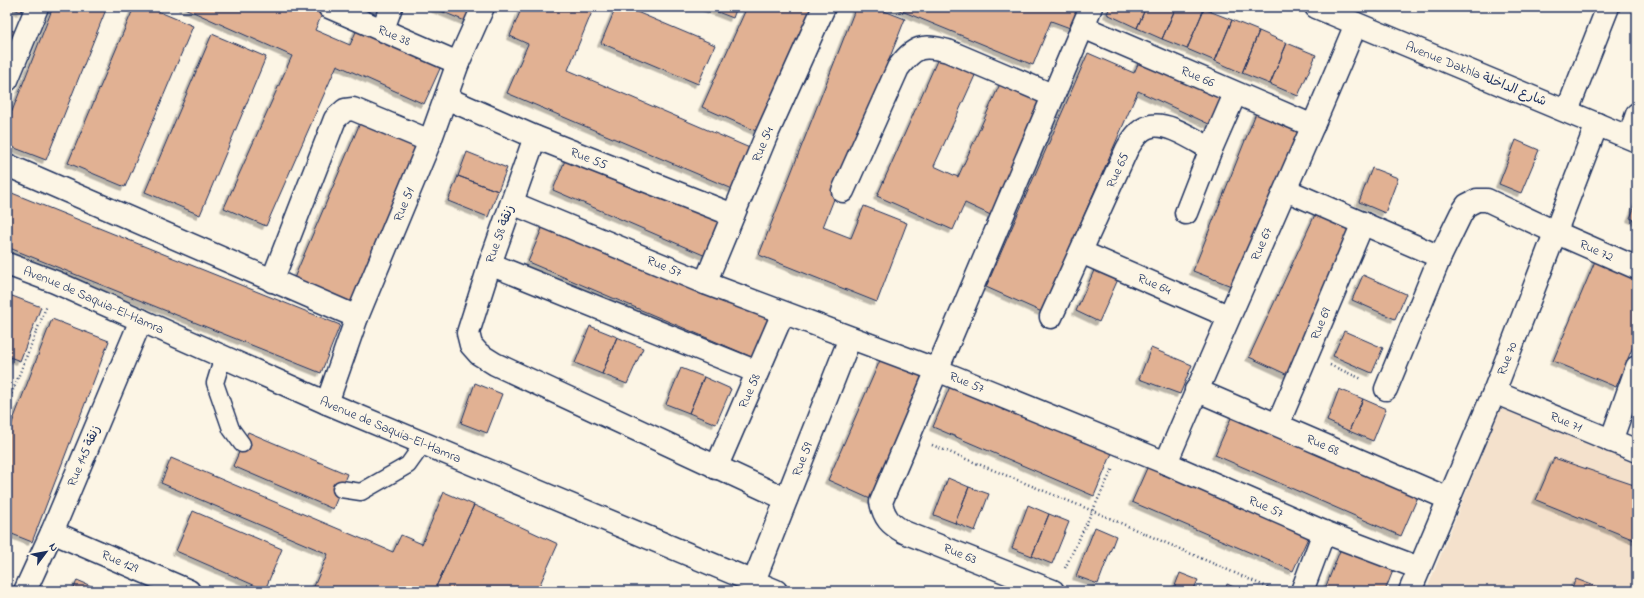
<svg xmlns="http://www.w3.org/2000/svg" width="1644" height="598" font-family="'Indie Flower','Playpen Sans Arabic',sans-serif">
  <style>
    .built { fill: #f4e1cc }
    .building { fill: #e1b193; stroke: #1b2f5e; filter: url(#shadow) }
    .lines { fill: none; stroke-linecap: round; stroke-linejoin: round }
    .lane-casing { stroke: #1b2f5e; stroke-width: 19 }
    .street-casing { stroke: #1b2f5e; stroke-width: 25 }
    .secondary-casing { stroke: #1b2f5e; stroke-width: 25 }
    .path { stroke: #1b2f5e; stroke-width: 2.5; stroke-dasharray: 1 3; stroke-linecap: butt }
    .lane { stroke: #fcf5e5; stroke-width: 16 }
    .street { stroke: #fcf5e5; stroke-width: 22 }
    .secondary { stroke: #fcf5e5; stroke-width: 22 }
    .labels { text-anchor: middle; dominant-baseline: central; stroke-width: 4; stroke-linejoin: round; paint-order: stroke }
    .street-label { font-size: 13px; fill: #1b2f5e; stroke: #fcf5e5 }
  </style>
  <defs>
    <filter id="shadow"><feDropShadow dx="-3.5" dy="3.5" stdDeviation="0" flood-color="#0004"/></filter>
  </defs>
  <rect width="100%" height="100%" fill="#fcf5e5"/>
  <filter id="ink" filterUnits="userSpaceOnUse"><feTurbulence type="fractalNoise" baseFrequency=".025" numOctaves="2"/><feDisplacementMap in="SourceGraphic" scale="8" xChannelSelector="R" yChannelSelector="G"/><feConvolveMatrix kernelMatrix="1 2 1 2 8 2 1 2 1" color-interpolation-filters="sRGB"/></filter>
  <g filter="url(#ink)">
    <path class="built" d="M1508,389l129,52v150h-211z"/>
    <path class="building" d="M9,7h14l-2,5z
      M53,7h54l-61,153 -39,-15v-21z
      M134,7h14l45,19 -68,161 -57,-24z
      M182,7h135l7,3 -9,20 35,15 9,-20 84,37 -19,42 -87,-39 -71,161 -42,-18 68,-152z
      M431,7h46l-7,16z
      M522,7h72l-26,63 191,82 -17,41 -235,-100 21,-49 -18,-8z
      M616,7h9l90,38 -17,39 -97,-41z
      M705,7h32l-4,11z
      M747,7h76l-58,128 -63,-28z
      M856,7h18l31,12 -82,208 28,11 13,-32 43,17 -30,79 -118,-47z
      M892,7h187l-9,21 -19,-7 -18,44z
      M1110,7h36l-9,21 -30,-14z
      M1146,7h30l-14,32 -25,-11z
      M1176,7l28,2 -17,40 -25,-10z
      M1204,9l28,11 -17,41 -28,-12z
      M1232,20l27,11 -17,42 -27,-12z
      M7,29l10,3 -10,25z
      M1259,31l28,12 -17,41 -28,-11z
      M212,34l54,23 -66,158 -55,-23z
      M1287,43l29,12 -18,41 -28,-12z
      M1088,53l46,20 8,-18 85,38 -16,32 -73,-34 -96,221 -56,-25z
      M940,54l37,17 -43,95 24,11 46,-102 46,21 -55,121 -30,-14 -12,27 -76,-34z
      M1258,108l46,19 -65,162 -46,-18z
      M360,123l57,24 -68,161 -57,-25z
      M1516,140l23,10 -18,43 -22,-9z
      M467,152l40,16 -9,23 -40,-15z
      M568,153l155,67 -15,37 -155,-67z
      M1372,168l26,10 -13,35 -26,-11z
      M458,176l40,15 -10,26 -40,-16z
      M7,191l333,134 -19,48 -314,-126z
      M1637,201v20l-7,-3z
      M1319,206l41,19 -70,151 -41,-19z
      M546,219l231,98 -18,43 -231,-98z
      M1598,254l39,16v67l-21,50 -63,-26z
      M1096,266l23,11 -20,45 -23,-11z
      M1363,275l43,19 -11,25 -43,-19z
      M7,294l34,13 -21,54 -13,-5z
      M52,319l57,22 -77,201 -25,-10v-96z
      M590,326l27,11 -15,37 -27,-11z
      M1344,331l39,17 -11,25 -39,-17z
      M617,337l26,11 -16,36 -25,-10z
      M1151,348l41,17 -12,29 -41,-15z
      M881,358l49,22 -53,122 -49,-22z
      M681,368l23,9 -15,36 -23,-9z
      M704,377l27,12 -15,35 -27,-11z
      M475,383l27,11 -15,39 -26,-10z
      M951,384l161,69 -18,43 -161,-69z
      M1339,389l24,10 -14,32 -22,-10z
      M1363,399l23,10 -13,32 -24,-10z
      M1234,411l186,81 -19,44 -186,-81z
      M248,432l99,42 -14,35 -100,-43z
      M171,458l222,94 8,-17 21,9 22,-52 30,13 -40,86h-122l16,-37 -167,-71z
      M1554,458l83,28v55l-101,-41z
      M1151,459l161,70 -19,42 -161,-69z
      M948,478l21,9 -14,36 -21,-8z
      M969,487l20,7 -14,37 -20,-8z
      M474,505l84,39 -21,47h-103z
      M1028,505l21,9 -17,42 -20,-8z
      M193,511l89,38 -17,41 -89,-39z
      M1049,514l20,8 -17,42 -20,-8z
      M1095,527l21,9 -18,48 -22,-8z
      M1343,543l53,20 -11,28h-61z
      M1180,573l18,7 -5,11h-20z
      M1576,579l32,12h-38z
      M77,580l26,11h-30z
      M1227,584l16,7h-18z"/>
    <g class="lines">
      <g class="lane-casing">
        <path id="lane" d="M223,357l-8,26 16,46 11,15
          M341,489l20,3 47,-27 15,-21"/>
      </g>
      <g class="street-casing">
        <g id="street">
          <path id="s1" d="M329,7l129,56"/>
          <path id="s2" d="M1083,27l230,99"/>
          <path d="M383,29l8,-22"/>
          <path d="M7,80l30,-73"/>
          <path id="s3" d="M446,98l89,39 198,78"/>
          <path d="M1567,111l41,-104"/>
          <path d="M535,137l-45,127 -22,69 3,12 8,9 16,10 291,135"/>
          <path d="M1629,137l8,-23"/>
          <path d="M7,165l350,152"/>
          <path d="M1286,190l154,67"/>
          <path d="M843,191l55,-123c17,-22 24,-24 50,-17l104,44"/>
          <path id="s4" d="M512,203l193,80 232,87 229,93 158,69 95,36"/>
          <path d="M1186,213l25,-64 24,-55"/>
          <path id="s5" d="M1081,252l147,64"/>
          <path id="s6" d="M7,264l48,18 272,121 449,188"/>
          <path d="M490,264l267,108"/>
          <path d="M272,281l63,-162 10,-9 8,-1 77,32"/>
          <path id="s7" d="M705,283l61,-147 58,-129"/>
          <path id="s8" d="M1051,317l76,-168c5,-8 11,-19 21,-22 18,-7 46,13 63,22"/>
          <path id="s9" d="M1386,389l54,-132 21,-43 6,-9 10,-5h10l70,33 80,35"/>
          <path id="s10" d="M1196,390l253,109"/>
          <path id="s11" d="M1494,392l143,59"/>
          <path id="s12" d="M327,403l30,-86 73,-176 28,-78 25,-56"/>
          <path id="s13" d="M1278,424l85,-201"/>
          <path d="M1611,441l26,-74"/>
          <path id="s14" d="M1166,463c62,-147 129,-291 190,-439"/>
          <path id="s15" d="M716,468l67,-155"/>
          <path id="s16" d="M52,532l137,59"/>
          <path id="s17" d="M754,581l96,-243"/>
          <path d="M25,591l27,-59 89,-212"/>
          <path d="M1053,591l-149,-59c-14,-8 -20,-14 -23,-30l210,-495"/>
          <path d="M1302,591l22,-59"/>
        </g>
      </g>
      <g class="secondary-casing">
        <g id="secondary">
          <path d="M1316,7l321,134"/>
          <path id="s18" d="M1410,591l84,-199 103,-268"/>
        </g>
      </g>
      <path class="path" d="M1330,365l32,14
        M7,384l8,3
        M7,405l40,-100
        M932,445l161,66 183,80
        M1065,568l48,-100"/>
      <use href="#lane" class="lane"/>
      <use href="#street" class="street"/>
      <use href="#secondary" class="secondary"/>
    </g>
  </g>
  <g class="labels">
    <g class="street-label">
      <text stroke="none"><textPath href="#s1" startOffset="71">Rue 38</textPath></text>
      <text transform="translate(1476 74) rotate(22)">Avenue Dakhla شارع الداخلة</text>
      <text stroke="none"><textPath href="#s2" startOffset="125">Rue 66</textPath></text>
      <text stroke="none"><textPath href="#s7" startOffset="150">Rue 54</textPath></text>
      <text stroke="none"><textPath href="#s3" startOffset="155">Rue 55</textPath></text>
      <text stroke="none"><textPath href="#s8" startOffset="161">Rue 65</textPath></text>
      <text stroke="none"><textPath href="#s12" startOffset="213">Rue 51</textPath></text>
      <text transform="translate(500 234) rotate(-70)">Rue 58 زنقة</text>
      <text stroke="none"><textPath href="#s14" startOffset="239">Rue 67</textPath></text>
      <text stroke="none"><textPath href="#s9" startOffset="343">Rue 72</textPath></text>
      <text stroke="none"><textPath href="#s4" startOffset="165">Rue 57</textPath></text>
      <text stroke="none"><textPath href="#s5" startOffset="80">Rue 64</textPath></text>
      <text stroke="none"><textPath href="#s6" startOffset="94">Avenue de Saquia-El-Hamra</textPath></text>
      <text stroke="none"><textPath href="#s13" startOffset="109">Rue 69</textPath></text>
      <text stroke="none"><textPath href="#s18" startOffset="252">Rue 70</textPath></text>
      <text stroke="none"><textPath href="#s4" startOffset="489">Rue 57</textPath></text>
      <text stroke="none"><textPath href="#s15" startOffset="84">Rue 58</textPath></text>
      <text stroke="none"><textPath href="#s11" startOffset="78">Rue 71</textPath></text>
      <text stroke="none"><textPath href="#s6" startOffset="418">Avenue de Saquia-El-Hamra</textPath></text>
      <text stroke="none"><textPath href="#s10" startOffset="138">Rue 68</textPath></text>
      <text transform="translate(84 456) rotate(-67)">Rue 145 زنقة</text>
      <text stroke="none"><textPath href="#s17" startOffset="131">Rue 59</textPath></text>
      <text stroke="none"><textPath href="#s4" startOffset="813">Rue 57</textPath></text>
      <text transform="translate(960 554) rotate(22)">Rue 63</text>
      <text stroke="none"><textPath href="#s16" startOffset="74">Rue 129</textPath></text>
    </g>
  </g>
  <rect width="1644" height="598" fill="none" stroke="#fcf5e5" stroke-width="24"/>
  <rect x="12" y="12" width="1620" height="574" fill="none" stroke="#1b2f5e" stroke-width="1.5" filter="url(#ink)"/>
  <g transform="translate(46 552) rotate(58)" stroke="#fcf5e5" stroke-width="3" paint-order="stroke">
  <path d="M0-3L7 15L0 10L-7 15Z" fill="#1b2f5e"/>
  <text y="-6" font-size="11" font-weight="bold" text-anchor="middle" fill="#1b2f5e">N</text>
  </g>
</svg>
